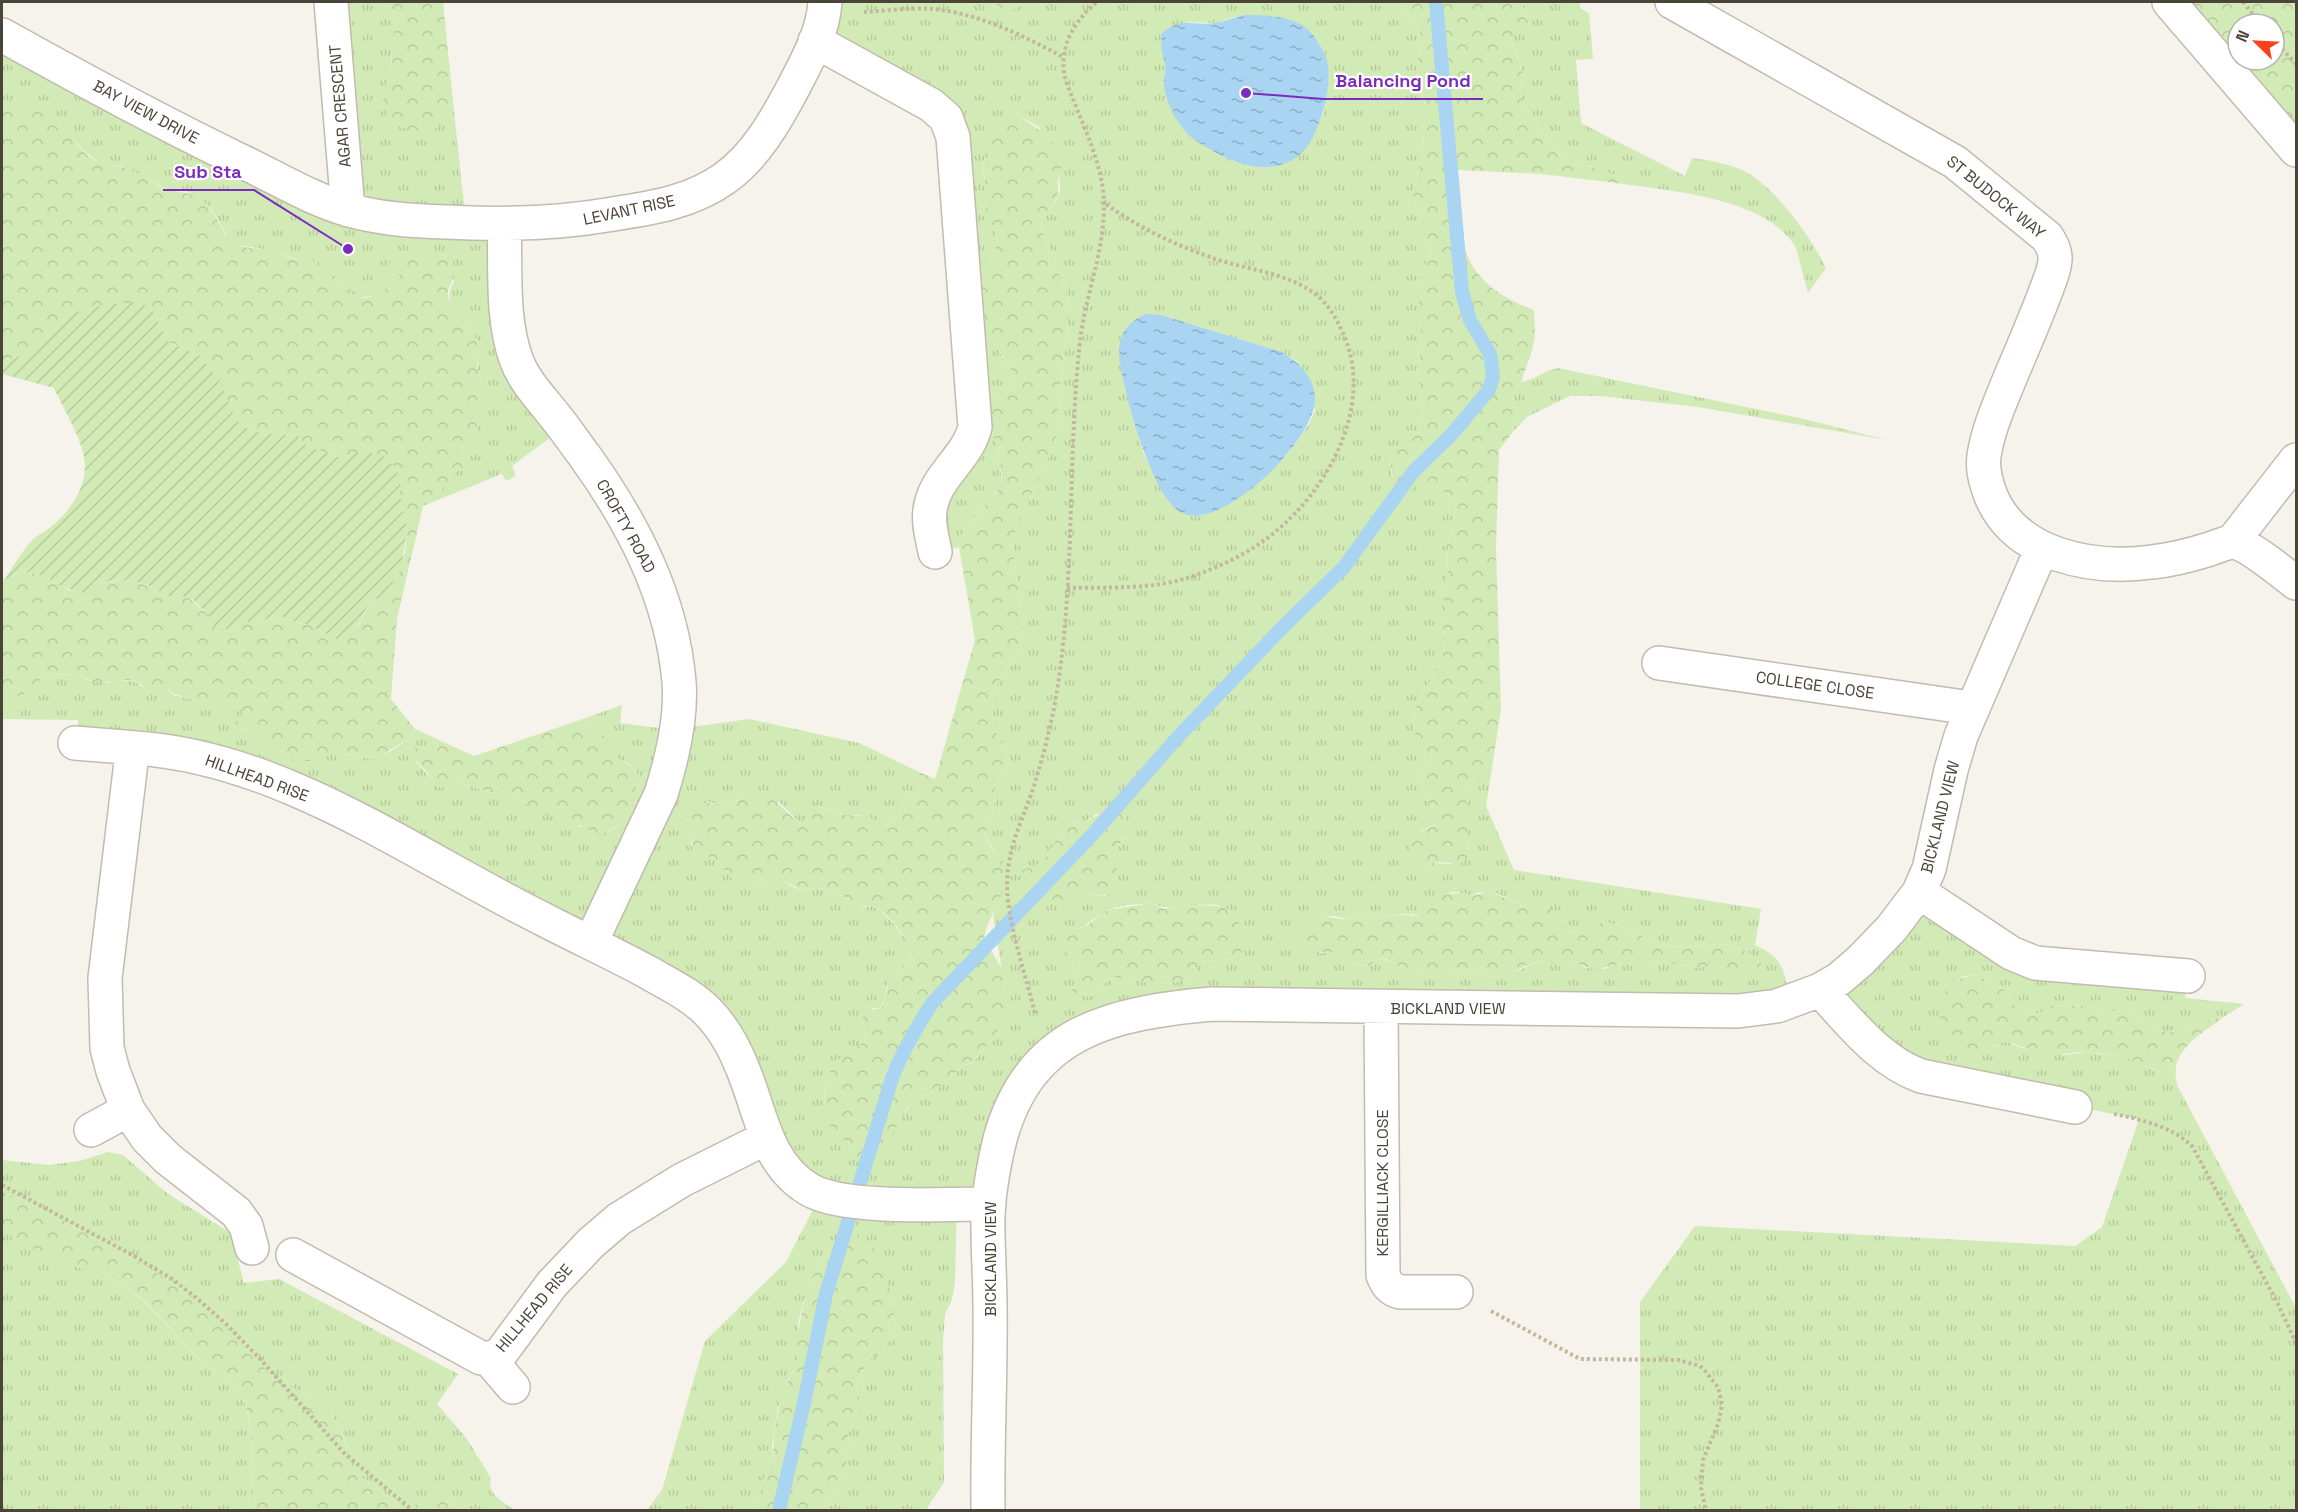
<svg xmlns="http://www.w3.org/2000/svg" width="2298" height="1512" font-family="'Space Grotesk',sans-serif">
  <style>
    .grass { fill: url(#grass-tufts); fill-rule: evenodd }
    .forest { fill: url(#forest-crowns); fill-rule: evenodd }
    .garden { fill: url(#garden-furrows) }
    .water { fill: url(#water-ripples) }
    .lines { fill: none; stroke-linecap: round; stroke-linejoin: round }
    .stream { stroke: #a9d4f2; stroke-width: 14 }
    .minor-casing { stroke: #c2bbae; stroke-width: 36 }
    .path { stroke: #c4b79f; stroke-width: 4; stroke-dasharray: 3 3; stroke-linecap: butt }
    .minor { stroke: #fff; stroke-width: 33 }
    .labels { text-anchor: middle; dominant-baseline: central; stroke-width: 4.5; stroke-linejoin: round; paint-order: stroke }
    .street-label { font-size: 16px; fill: #4b4439; stroke: #fff }
    .leader { fill: none; stroke: #7b2cbf; stroke-width: 2 }
    .callout-dot { fill: #7b2cbf; stroke: #fff; stroke-width: 2 }
    .callout-label { font-size: 18px; text-anchor: middle; font-weight: bold; fill: #7b2cbf; stroke: #fff; stroke-width: 4.5; stroke-linejoin: round; paint-order: stroke }
  </style>
  <defs>
    <pattern id="grass-tufts" width="24" height="20" patternUnits="userSpaceOnUse" patternTransform="scale(1.5)"><rect width="24" height="20" fill="#d2eab5"/><path d="M3 7l-1-3M5 7V3M7 7l1-3M15 17l-1-3M17 17v-4M19 17l1-3" fill="none" stroke="#b6ca9c"/></pattern>
    <pattern id="forest-crowns" width="20" height="18" patternUnits="userSpaceOnUse" patternTransform="scale(1.5)"><rect width="20" height="18" fill="#d2eab5"/><path d="M2 6a3 3 0 1 1 6 0M12 15a3 3 0 1 1 6 0" fill="none" stroke="#b6ca9c"/></pattern>
    <pattern id="garden-furrows" width="10" height="10" patternUnits="userSpaceOnUse" patternTransform="scale(1.5)"><rect width="10" height="10" fill="#d2eab5"/><path d="M-1 1l2-2M0 10L10 0M9 11l2-2" fill="none" stroke="#b6ca9c"/></pattern>
    <pattern id="water-ripples" width="26" height="14" patternUnits="userSpaceOnUse" patternTransform="scale(1.5)"><rect width="26" height="14" fill="#a9d4f2"/><path d="M2 4q2-2 4 0t4 0M15 11q2-2 4 0t4 0" fill="none" stroke="#8caec5"/></pattern>
  </defs>
  <rect width="100%" height="100%" fill="#f6f3ec"/>
  <path class="grass" d="M332,2h56l11,19 -8,29v19l-7,23 5,25 10,9 44,-8 11,-7 12,112 -116,-15z
    M826,2h169l3,4 19,3 6,-7h380l4,11 13,18 1,10 -3,17 -1,19 9,31 -3,23 1,18 -11,43 2,13 16,43 -12,39v38l3,10 -4,42 5,30 -1,14 -3,11 -6,6 -6,1 -17,22 2,16 22,10 22,-1 16,13 4,11 -8,34 -1,38 -4,10 3,22 -3,9 1,23 -2,13 -24,44 -4,10 -1,11 13,30 -4,30 2,9 4,10 7,6 4,7 -3,7 -17,9 6,35 8,-4 18,1 18,-15 -4,-53 6,-14 23,-27 -8,51 28,64 247,39 -6,36c30,14 30,26 34,57l-578,2 -167,51 -56,147 -178,-14 -66,-120 -145,-137 85,-203 65,-9 110,24 60,29 2,11 -2,10 -13,6 -11,24 -9,2 -27,-10h-14l-28,-9 -9,13 -7,5 -22,-22 -40,-3 -8,7 -24,-4 -18,26 3,9 -1,9 25,14 16,18 15,5 17,2 9,-5h9l11,7 9,3 19,-2 28,11 14,8 9,-1 8,4 14,14 17,22 1,10 -3,7 -5,5 -6,1 -11,16 -2,14 -5,9h-7l-10,13 4,19c-9,7 -19,12 -28,19 -11,10 -19,39 -12,53 5,12 16,26 25,34l2,11 14,6 45,-62 6,-5 9,-1 18,-13 14,-15 12,-4 18,-21 13,-25 2,-28 -12,-74 8,-22 -7,-42 -9,-17 8,-21 2,-25 15,-27 -17,-35 -1,-30 8,-17 21,-30 3,-27 -8,-46 -3,-36 7,-24 18,-34 5,-16 12,-19 5,-63 9,-70 -4,-27 -3,-9 -6,-7 -1,-11 -11,-24 -3,-16c5,-9 18,-19 19,-30 0,-7 -2,-11 1,-19l-22,-44 -22,-12c-13,12 -23,21 -31,39 -5,12 -1,25 0,37 1,6 -1,13 0,18 1,8 8,14 9,22 5,16 -4,35 -18,44l16,67 20,30 -2,17 -7,-1 -14,10c0,13 1,25 2,37 1,3 3,5 5,8 2,6 5,33 4,38 -8,26 -38,39 -42,66l-24,5 -6,-34 38,-69 -14,-312 -133,-94zM1243,15l34,2 29,11 20,30 -3,57 -53,51 -33,-3 -28,-14 -45,-64 1,-21 23,-42 28,1zM1161,315l121,37 15,10 18,48 -6,14 -21,30 -42,39 -13,9 -51,11 -15,-15 -10,-17 -13,-27 -15,-51zM1097,813l27,25 -9,15 -9,43 -12,-1 -11,-3 -40,2 -6,-10 3,-21 8,-8 13,-25 9,-6 14,-1zM1479,892l17,1 28,13 12,-3 16,7 14,20 8,3 16,-1 13,-11 35,11 10,10 9,3 31,2 27,-3 17,1 17,8 16,14 -43,1 -9,-2 -19,2 -32,-7 -49,4 -9,4 -18,-1 -9,-4 -10,1 -30,-4 -17,9 -25,7 -41,-6 -16,7 -24,-4 -17,-10 -17,-6 -12,8 -8,-1 -6,-2 -14,-11 -19,1 -27,-13c9,-10 20,-24 35,-24 13,-1 20,8 31,-1 20,5 32,-1 51,-1 5,1 8,2 13,-1 21,-11 17,-29 48,-17zM1152,903c21,11 43,-1 65,2 8,2 17,10 24,15l-6,7 2,7 -3,25 -33,2c-2,6 -5,12 -10,16 -14,10 -60,4 -76,0l-8,4 -17,16 -19,-5 9,-24 -2,-7 -16,-30c27,-2 22,-8 43,-19 13,-8 32,-7 47,-9z
    M1523,2h57v6l9,5 4,46 -17,1 5,63 104,53 7,-18c16,2 34,5 50,12 33,16 68,66 84,98l-18,25 -12,-45c-29,-50 -120,-56 -172,-64l-10,-9 -21,-8 -21,-3 -9,-6 -9,-8 -4,-12 -10,-8 -16,-26 -4,-11c9,-23 -4,-35 -10,-57l20,-10 -8,-21z
    M2,36l321,167 180,22 3,84 57,119 -51,38 4,10 -10,5 -4,-7 -79,32c4,-9 14,-11 20,-18 12,-14 13,-23 21,-37 3,-5 9,-10 11,-15 7,-18 1,-40 7,-56 -9,-13 0,-27 -6,-41 -4,-9 -10,-12 -16,-18 -10,-12 -15,-26 -6,-39l-8,-26c-18,-6 -31,-3 -48,6l-1,10 4,3 -22,21 -19,1 -9,-2 -16,-19 -12,-11 -7,-3 -16,-2 -41,-12 -23,-3 -6,-5 -18,-30 -9,-9 -17,-10h-13l-11,-4 -41,-21 -19,-1 -18,-14 -38,-42 -35,-6 -9,-4z
    M1558,368l246,51 83,21 -189,-33 -97,-11h-31l-43,21 -15,16 5,-17 -5,-19 9,-15c14,-2 24,-12 37,-14z
    M45,674l31,1 11,5 21,3 7,-4 20,3 8,5 23,1 8,7 20,5 34,2 15,7 -2,19c13,4 23,9 30,21l57,6 12,-3 30,7 21,-8 21,-14 3,-8 15,7 8,10 -3,3h-10l-9,13 23,25h7l12,-5 32,11 18,-2 18,13 25,9 13,11 46,7 20,-14 7,-15 -2,-8 1,-8 7,-4 -12,-17 -14,-7 -6,-6 -18,-25 -13,-7 42,-15 -2,18 54,7 -83,211 -264,-139 -250,-60 1,-22 -76,-1v-14l31,-16z
    M1919,892l77,51 192,33 -3,22 59,6 -20,13 -15,3 -20,10 -11,2 -20,-1 -32,-20 -25,1 -12,-6 -36,-1 -10,7 -12,2 -17,-9 -9,-14 -15,-10 -16,-6 -14,2 33,70 13,-6 16,7 42,7 22,-3 38,5 17,6 27,14 10,10 118,221v202h-656v-208l55,-76 380,20 27,-19 37,-108 -218,-43 -101,-86z
    M108,1152l15,3 45,39 63,39 13,50 35,-4 179,95 -21,30 30,35 24,39c-4,17 11,23 24,32h-53l-12,-7 -21,-1 -16,5 -16,-1 -7,-9 -33,-23 -7,-9 -2,-17 -17,-36 -24,-17 -33,-16 -15,-17 -5,-12 -9,-12 -32,-31 -8,-5 -11,-3 -27,-20 -55,-32 -21,-10 -38,-23 -51,-23v-31l47,5 30,-4z
    M820,1196l137,8 -2,78 -3,18 -7,14 -2,28 1,140 -18,28h-100l6,-15 9,-15 6,-18 2,-30 7,-19 3,-15 -2,-12 4,-12 8,-14 10,-6 17,-20 -5,-42 -7,-15 -3,-13 -42,-29 -24,36 -10,26 -7,26v38l-11,21 -9,25 -6,39 1,12 -12,27 -1,12 -6,13h-107l15,-20 43,-149 81,-79z
    M2,1230c35,24 67,28 103,45 41,19 66,58 98,87 13,12 36,24 42,41 8,27 10,80 2,107h-245z"/>
  <path class="forest" d="M388,2h55l11,109 -11,7 -7,10c-28,9 -57,-5 -52,-38 2,-8 6,-15 7,-23 1,-7 0,-13 0,-19 0,-9 5,-19 8,-27z
    M995,2h28l-6,7 -10,2 -9,-5z
    M1403,2h120l-1,4 8,20 -20,11c6,22 19,33 10,56l4,11 16,26 10,8 4,12 9,8 9,6 21,3 21,8 10,9 -82,-10 -84,-4c-2,72 3,113 76,140l1,26 -3,15 -11,31 -9,15 5,19 -5,17 -13,17 -3,98 5,161 -7,46 -23,27 -6,14 4,44 -2,18 -6,5c-9,1 -20,-2 -29,0 -4,2 -8,5 -14,4 -15,-4 -10,-23 -2,-31 5,-6 14,-8 20,-13l2,-7 -3,-7 -7,-6 -4,-10 -2,-9 4,-30 -11,-20 -2,-10 1,-11 4,-10 24,-44 2,-13 -1,-23 3,-9 -3,-22 4,-10 1,-38 8,-34 -4,-11 -16,-13 -22,1 -6,6 -11,-2 -3,-6 -4,-24 10,-16 7,-6 6,-1 6,-6 3,-11 1,-14 -5,-31 4,-41 -3,-10v-38l12,-39 -16,-43 -2,-13 11,-43 -1,-18 3,-23 -10,-39 5,-28 -1,-10 -13,-18z
    M2169,2h127v148zM2238,24h36v36h-36z
    M2,99c13,6 31,3 44,10 19,10 30,44 54,54 7,3 15,2 22,4 16,4 27,15 41,21 15,6 23,1 38,12 16,10 21,39 37,45 8,4 18,2 27,4 11,3 22,9 35,11 7,1 15,0 22,4 12,8 24,30 37,33 20,4 27,-11 41,-22l-8,-3 -5,-9c27,-3 36,-21 65,-3 8,22 -6,22 -4,36 1,7 8,21 13,25 5,7 12,10 15,18 6,15 -4,27 6,41l-2,7 1,16 -6,35 -13,16 2,12c-10,6 -14,15 -22,23 -6,7 -15,8 -19,17l-26,113 -6,80 24,30 -3,8 -34,20 -8,2 -30,-7 -27,9h-17l-19,-7 -20,-19 -22,-11 2,-6 6,-3v-6c-25,-12 -55,-3 -77,-21 -17,10 -19,-3 -33,-7 -12,-3 -21,2 -33,1 -9,0 -17,-5 -27,-7 -9,-1 -18,-1 -28,-1l-12,15 -31,16v-122c23,-21 46,-6 68,8l50,-11 12,1 23,7 10,7 24,3 24,21 18,10 11,-6 39,-6 28,8 29,15c7,-6 16,-9 22,-17 4,-7 6,-14 11,-20 6,-6 13,-7 18,-14 21,-29 20,-56 12,-89 -5,-20 2,-24 -14,-42l-31,-5 -15,5 -34,-12 -9,-10 -38,-3 -13,-5 -12,-10 -36,-63 -30,-13 -18,-34 -50,-3 -16,7h-14c-21,19 -39,47 -69,48z
    M1017,115c19,13 48,26 44,55 0,3 -2,6 -3,9 -1,7 2,11 -1,18 -4,8 -11,15 -16,23l3,16 11,24 1,11 6,7 3,9 4,27 -9,70 -5,63 -12,19 -5,16 -18,34 -7,24 3,36 8,46 -3,27 -21,30 -8,17 1,30 17,35 -15,27 -2,25 -8,21c4,13 16,25 18,38 5,25 -17,45 -19,68l18,28 3,21v19l-4,16 -11,18 -19,21 -11,4 -14,15 -18,13 -9,1 -13,13 -18,35 -15,11 -5,8 -8,1 -6,-7 -2,-11c-7,-6 -17,-11 -21,-19 -11,-18 -8,-54 8,-68 8,-7 19,-12 28,-19l-4,-19 1,-10 17,-3c6,-11 6,-23 10,-35 8,-5 19,-5 21,-17 2,-12 -27,-47 -39,-50 -6,-1 -12,1 -18,0l-6,-7 -27,-11 -20,2 -20,-10h-9l-9,5 -17,-2 -15,-5 -16,-18 -15,-7h-8l-1,-16 -7,-16c9,-24 25,-18 46,-15 34,-29 45,0 70,18l7,-5 8,-13 29,9 22,1 19,9 9,-2 11,-24 13,-6 2,-10 -2,-11 16,7 40,-139 -16,-93 1,-11 37,-44 5,-15 -4,-32 -6,-9 1,-8 -6,-20 3,-10 14,-10 7,1 2,-17 -14,-22 -15,-16 -7,-59c14,-9 23,-28 18,-45 -2,-7 -8,-13 -9,-21 -1,-6 1,-13 0,-19 -2,-14 -4,-31 2,-46 6,-13 19,-20 29,-29z
    M580,720c13,7 31,16 31,32l6,6 14,8 12,16 -7,4v24l-5,7 -29,18 -10,-1 -4,-5 -8,-4 -7,3 -9,-4 -13,-11 -11,4 -10,-4 -4,-9 -18,-13 -17,2 -33,-11c-20,12 -21,3 -32,-11 -4,-5 -10,-9 -14,-15v-6l6,-4 16,3 4,-3 -8,-10 44,20z
    M1106,810h16c18,25 -18,36 -3,64l-4,19c-11,3 -20,3 -32,-1l-23,11 -11,-2 -12,-17 -16,-13 19,-8 8,-8 13,-25 8,-6 15,-1z
    M1489,891l35,15 12,-3 17,7 13,20 8,3 16,-1 13,-11 35,11 10,10 9,3 31,2 27,-3 17,1 17,8 16,14 -9,4 -21,1 -22,-6 -19,2 -32,-7 -49,4 -17,5 -19,-6 -10,1 -30,-4 -31,14 -11,2 -41,-6 -16,7 -24,-4 -26,-14 -8,-2 -12,8 -14,-3 -14,-10 -28,-1 -15,-5 -4,-7 15,-16 3,-7c16,-5 37,9 49,-2 22,6 40,-3 57,1l16,-10 12,-12 18,-1 9,3z
    M1152,903l12,6 25,-4 30,1 24,7 -2,7 -6,7 8,17 -2,10 -6,5 -34,2c-2,6 -5,12 -10,16 -14,10 -60,4 -76,0l-8,4 -17,16 -19,-5 9,-24 -2,-7c-12,-7 -23,-14 -23,-29l26,-4 7,-3 16,-13 9,-3z
    M1974,975l16,6 15,10 9,14 17,9 12,-2 10,-7 36,1 12,6 25,-1 32,20 14,1 17,-2 20,-10 15,-3c-24,18 -58,35 -46,70 -24,-25 -61,-33 -95,-35 -9,0 -18,3 -28,2 -17,-1 -33,-7 -49,-13 -31,14 -69,18 -66,-28 1,-11 6,-22 9,-32z
    M2,1191l51,23 38,23 21,10 55,32 27,20 11,3 8,5 32,31 9,12 5,12 15,17 43,21 14,12 17,37 2,16 7,9 33,23 7,9c28,2 38,-14 65,4h-215c8,-28 7,-79 -2,-107 -6,-17 -29,-29 -42,-41 -32,-30 -57,-69 -98,-87 -8,-4 -18,-4 -26,-7 -27,-9 -54,-22 -77,-38z
    M851,1232l11,4 14,15 15,41 5,42 -17,20 -10,6 -8,14 -4,12 2,12 -3,16 -7,18 -2,30 -6,18 -9,15 -6,15h-72l6,-13 1,-12 12,-27 1,-25 7,-38 17,-34 -1,-25 8,-39 10,-26 24,-36z"/>
  <path class="garden" d="M137,302l14,6 18,34 30,13 22,28 14,35 12,10 13,5 38,3 9,10 34,12 15,-5h19l12,5 9,11 4,13v13l7,33 -5,40 -13,21 -7,8 -9,3 -7,9 -6,13 -7,8 -15,10 -29,-15 -28,-8 -39,6 -11,6h-14c-4,-9 -20,-28 -28,-31 -7,-3 -17,0 -24,-3 -4,-2 -7,-6 -12,-8 -20,-7 -46,-13 -62,6 -37,2 -48,-37 -88,-12 10,-14 19,-30 30,-42 6,-5 13,-8 19,-13 20,-17 37,-42 32,-69 -4,-22 -21,-49 -30,-69l-52,-14v-14c30,-1 48,-29 69,-48h14l16,-7z"/>
  <path class="water" d="M1243,15c20,0 45,0 62,12 8,6 17,21 21,30 9,24 -7,85 -29,100 -33,23 -74,2 -102,-17 -15,-10 -29,-36 -31,-54 -1,-7 2,-15 1,-22 -3,-13 -5,-17 -3,-31 19,-16 31,-7 52,-10 10,-1 20,-5 29,-8z
    M1146,314l15,1 121,37c17,11 32,24 33,46 2,40 -92,134 -133,115 -27,-13 -51,-98 -57,-126 -8,-32 -13,-58 21,-73z"/>
  <g class="lines">
    <path class="stream" d="M779,1510l25,-107 22,-109 66,-216c11,-28 25,-52 41,-76l160,-168 85,-97 101,-106 65,-64 69,-95 38,-37 38,-45 4,-14 -3,-22 -20,-34 -8,-28 -26,-290"/>
    <g class="minor-casing">
      <path id="minor" d="M331,2l17,208
        M1672,2l283,160 92,75c10,15 10,23 4,40 -12,34 -27,68 -41,101 -10,25 -22,51 -26,78 -2,14 2,27 7,40 25,60 102,74 161,66 19,-2 39,-7 58,-13 6,-2 15,-6 21,-7 15,0 53,32 65,41
        M2169,2l127,148
        M2,35c79,44 158,87 239,126 36,17 70,38 108,49 32,9 64,11 97,12 57,3 111,2 167,-8 39,-6 79,-12 112,-36 30,-21 51,-58 68,-90 14,-27 30,-55 32,-86
        M815,41l116,64 15,13 7,19 22,290c-7,30 -38,48 -44,78 -4,15 1,31 4,47
        M504,224c2,44 -3,93 12,135 8,22 24,38 38,56 11,13 20,27 30,40 49,68 88,143 95,227 3,37 -7,77 -18,112l-70,148
        M2232,542l64,-82
        M1659,663l312,45
        M75,743l61,5
        M1919,892l92,61 24,10 153,13
        M1820,990c30,32 59,71 101,86l154,31
        M1381,1008l2,267c4,10 8,15 18,17h55
        M91,1130l37,-20
        M252,1248l-6,-22 -10,-14 -68,-53 -21,-21 -19,-28 -15,-39 -6,-23 -2,-70 27,-224 4,-6c147,10 276,106 405,170 36,19 74,36 110,56 19,11 40,21 56,37 15,15 27,36 35,56 19,44 23,97 68,123 36,20 136,14 179,14
        M293,1255l188,103 8,1 12,-6 51,-69 39,-41 28,-24 63,-39 84,-42
        M489,1359l24,28
        M988,1510c-1,-68 3,-136 2,-204 0,-26 -2,-52 -2,-77 -1,-30 5,-61 12,-90 30,-109 112,-126 212,-135l526,7 39,-5 43,-16 19,-11 21,-18 31,-32 28,-37 10,-23 22,-99 10,-34 81,-188"/>
    </g>
    <path class="path" d="M2243,2l18,22
      M864,12c22,-1 47,-5 69,-3 45,4 91,27 130,48
      M2274,40l22,24
      M1067,588c42,-1 87,2 126,-12 24,-8 49,-20 69,-34 63,-44 117,-138 79,-213 -5,-11 -11,-21 -20,-30 -28,-26 -70,-28 -105,-40 -39,-13 -79,-32 -113,-57
      M1035,1013c-9,-36 -27,-89 -28,-126 0,-35 12,-60 24,-92 10,-30 18,-61 24,-92 21,-120 12,-242 25,-362 6,-50 29,-101 23,-151 -5,-38 -24,-73 -37,-109 -9,-32 7,-59 31,-79
      M2114,1114c28,6 57,12 78,32l85,156 19,41
      M2,1185l132,71 38,23 27,21 27,24 37,38 81,91 68,57
      M1491,1311l89,48 99,1 21,6 5,5 13,16 4,18 -4,19 -15,36 -2,28 5,22"/>
    <use href="#minor" class="minor"/>
  </g>
  <g class="labels">
    <g class="street-label">
      <text transform="translate(340 106) rotate(-95)">AGAR CRESCENT</text>
      <text transform="translate(146 112) rotate(28)">BAY VIEW DRIVE</text>
      <text transform="translate(1996 197) rotate(39)">ST BUDOCK WAY</text>
      <text transform="translate(629 210) rotate(-12)">LEVANT RISE</text>
      <text transform="translate(626 526) rotate(61)">CROFTY ROAD</text>
      <text transform="translate(1815 685) rotate(8)">COLLEGE CLOSE</text>
      <text transform="translate(257 778) rotate(20)">HILLHEAD RISE</text>
      <text transform="translate(1940 817) rotate(-76)">BICKLAND VIEW</text>
      <text x="1448" y="1008">BICKLAND VIEW</text>
      <text transform="translate(1382 1183) rotate(-90)">KERGILLIACK CLOSE</text>
      <text transform="translate(990 1259) rotate(-90)">BICKLAND VIEW</text>
      <text transform="translate(534 1308) rotate(-50)">HILLHEAD RISE</text>
    </g>
  </g>
  <path class="leader" d="M1246 93L1323 99H1483M348 249L254 190H163"/>
  <g class="callout-dot">
    <circle cx="1246" cy="93" r="6"/>
    <circle cx="348" cy="249" r="6"/>
  </g>
  <g class="callout-label">
    <text x="1403" y="87">Balancing Pond</text>
    <text x="208" y="178">Sub Sta</text>
  </g>
  <rect width="2298" height="1512" fill="none" stroke="#4b4439" stroke-width="6"/>
  <g transform="translate(2256 42) rotate(294)"><circle r="28" fill="#ffffff" stroke="#b7b4b0" stroke-width="1.5"/>
  <path d="M0-4.5L10 22L0 15L-10 22Z" fill="#fc3f1d"/>
  <text y="-9" font-size="16" font-weight="bold" text-anchor="middle" fill="#4b4439">N</text>
  </g>
</svg>
